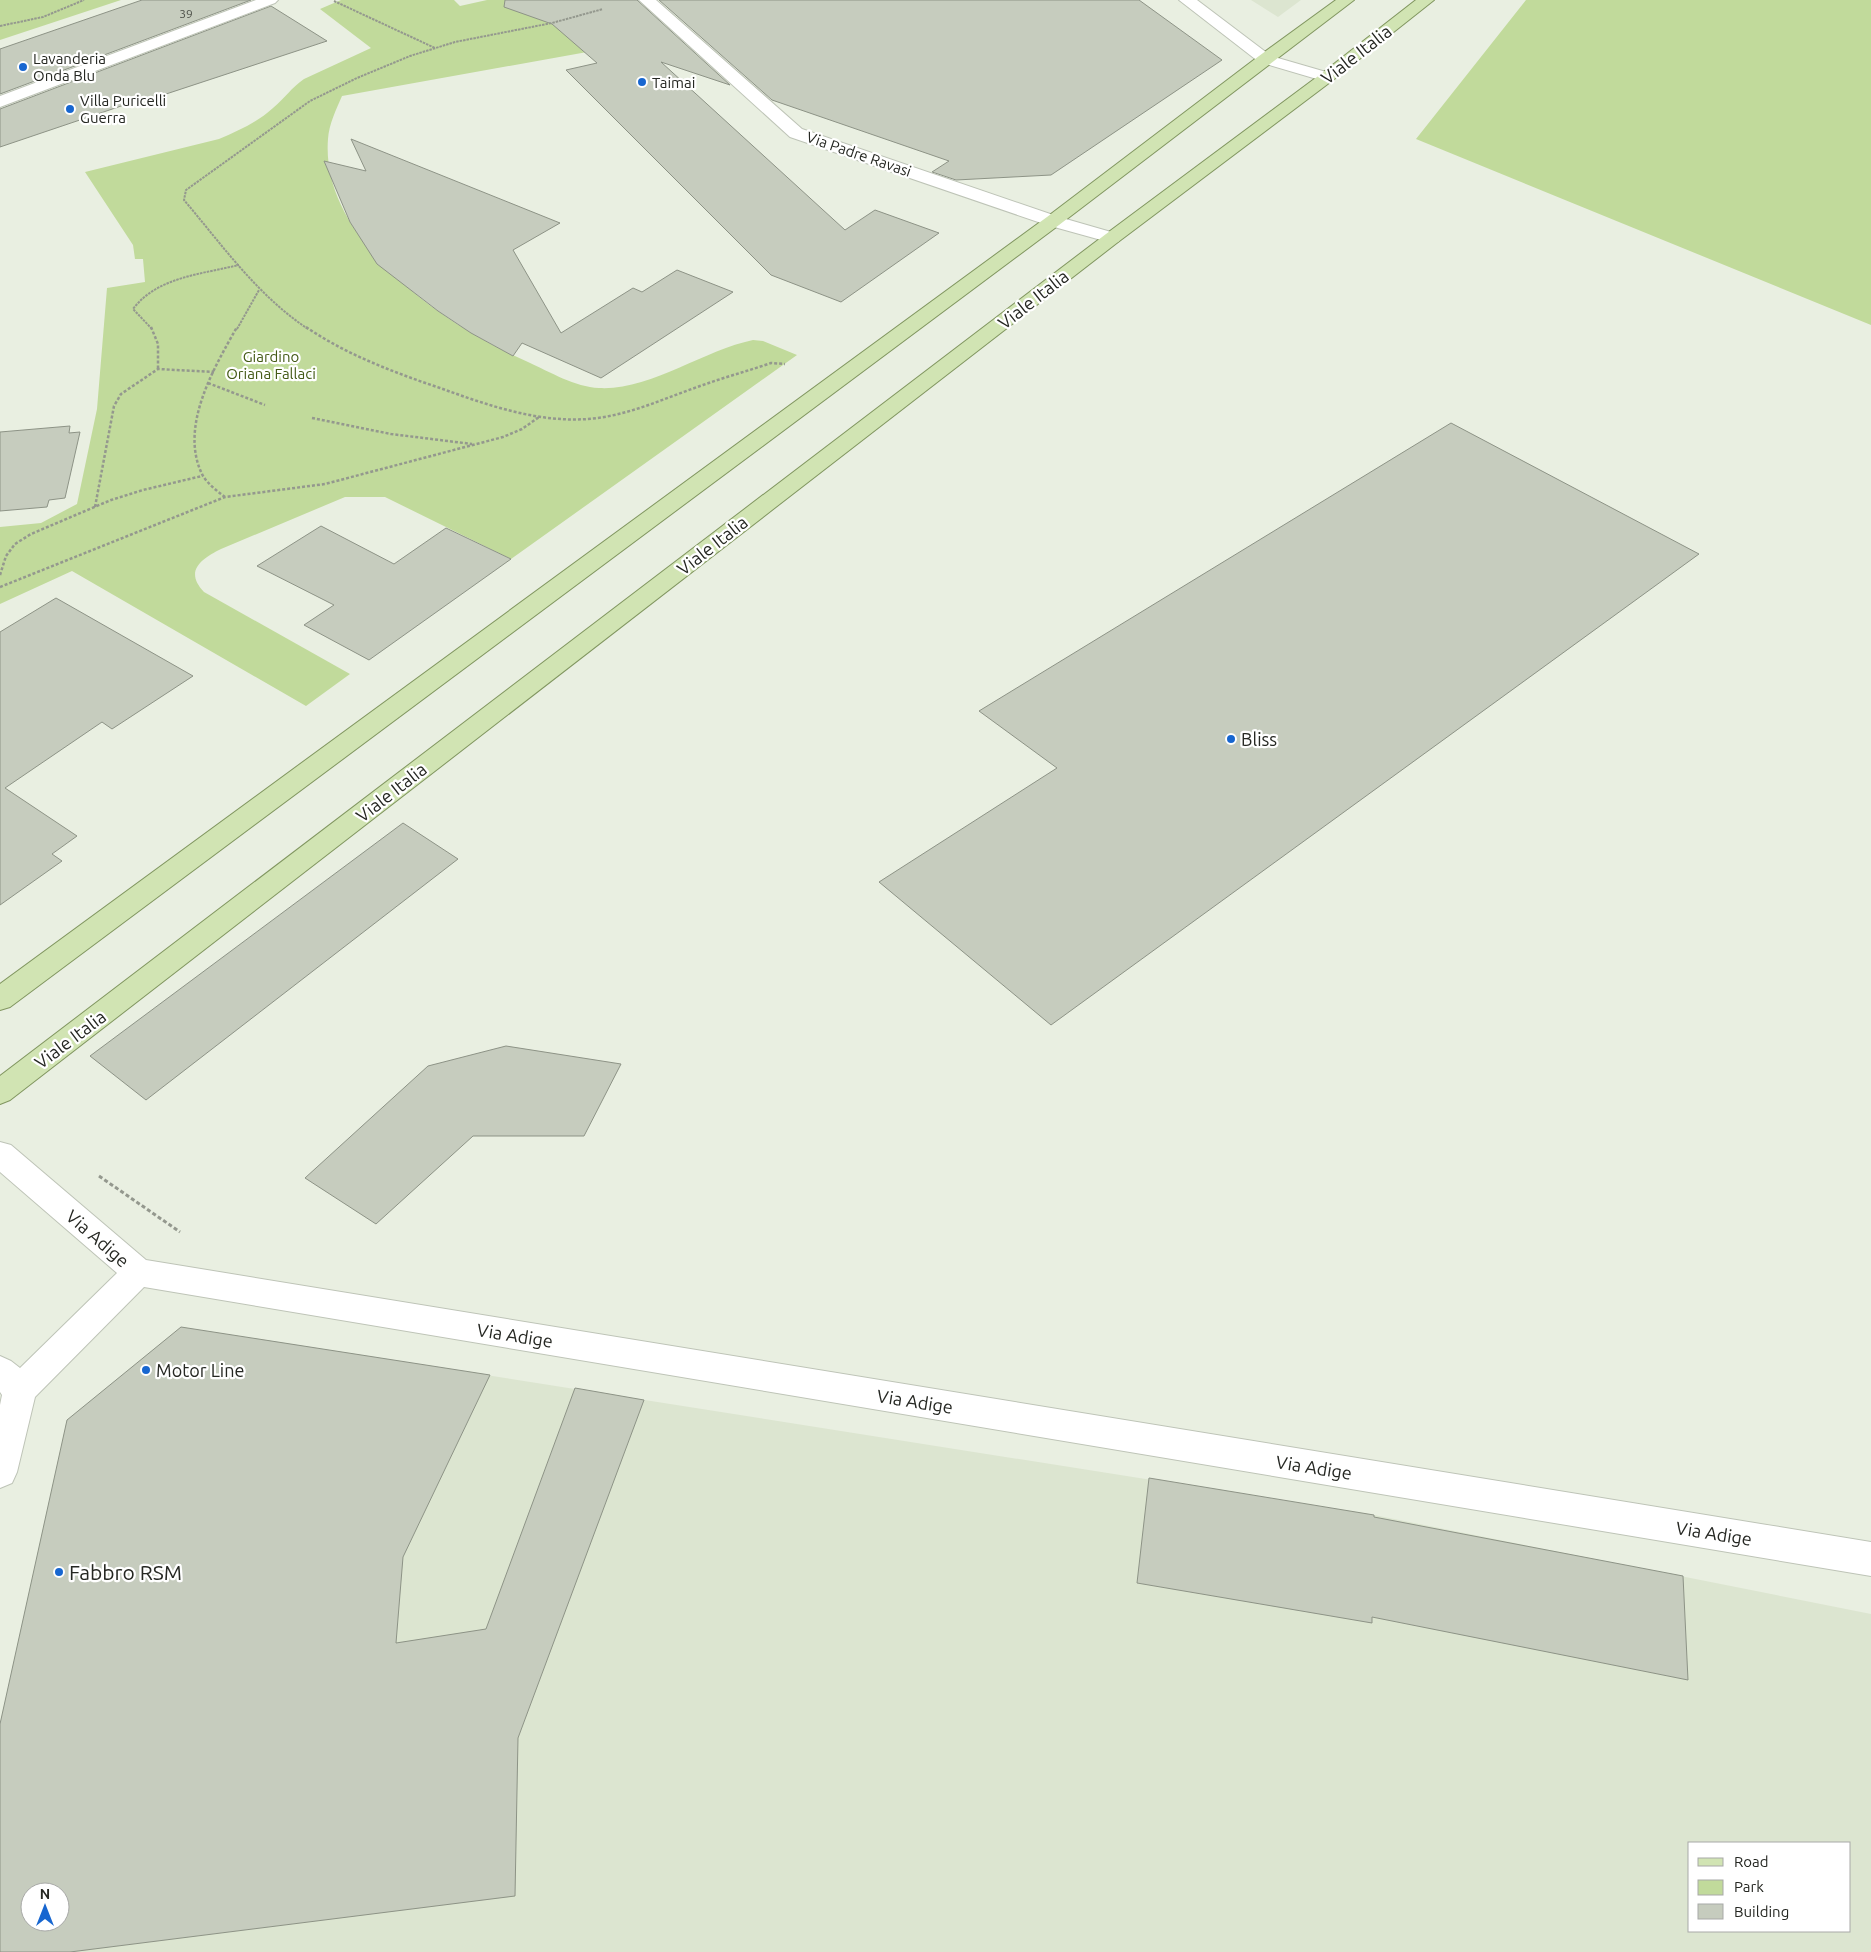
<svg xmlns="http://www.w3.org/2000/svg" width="1871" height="1952" font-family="Ubuntu,sans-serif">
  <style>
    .built { fill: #dce5d0; fill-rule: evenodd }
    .green { fill: #c1da9b }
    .building { fill: #c6ccbe; stroke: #8d9386; fill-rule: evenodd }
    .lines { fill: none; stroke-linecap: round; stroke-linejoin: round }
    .minor-casing { stroke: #bec4b7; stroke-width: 2 }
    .major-casing { stroke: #819660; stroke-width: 2 }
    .path-far2 { stroke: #94988e; stroke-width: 2; stroke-dasharray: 2.5 1; stroke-linecap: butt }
    .path-far1 { stroke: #94988e; stroke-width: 2.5; stroke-dasharray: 3 2; stroke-linecap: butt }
    .path { stroke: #94988e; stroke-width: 3; stroke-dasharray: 4 2.5; stroke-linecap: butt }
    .minor { fill: #fff; fill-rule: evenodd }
    .major { fill: #d1e4b3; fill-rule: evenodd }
    .poi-dot { fill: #1766d0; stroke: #fff; stroke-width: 2 }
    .labels { text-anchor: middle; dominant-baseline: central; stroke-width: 4.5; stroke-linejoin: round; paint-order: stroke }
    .far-number-label { font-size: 12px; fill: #4d5049 }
    .far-poi-label { font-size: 15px; fill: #252722; stroke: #fff; text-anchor: start }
    .far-street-label { font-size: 15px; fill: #252722; stroke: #fff }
    .far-park-label { font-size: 15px; fill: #445a16; stroke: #fff }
    .street-label { font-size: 18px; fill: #252722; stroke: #fff }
    .poi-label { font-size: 18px; fill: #252722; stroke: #fff; text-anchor: start }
    .near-poi-label { font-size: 21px; fill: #252722; stroke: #fff; text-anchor: start }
  </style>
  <rect width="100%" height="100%" fill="#e9efe1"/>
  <path class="built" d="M1251,0h50l-23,17z
    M181,1327l1193,188 497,99v338h-1871v-228l67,-304zM1690,1843h160v88h-160zM30,1892h30v30h-30z"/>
  <path class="green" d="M0,0h121l-121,40z
    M341,0h113l6,6 27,-6h36l103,45 -284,51c-6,14 -13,28 -14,43 -8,102 119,188 200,223 22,10 47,25 71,26 50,3 105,-38 154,-48l10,1 34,14 -286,204 -126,-62h-40l-124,52c-20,10 -37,22 -17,43l146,82 -44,32 -234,-135 -72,33v-77l41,-4 36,-19 20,-95 10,-121 38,-6 -2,-23h-8l-2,-14 -48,-73 134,-33c19,-8 39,-17 54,-31 11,-9 19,-21 31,-29l67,-31 -51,-39z
    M1526,0h345v325l-455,-186z"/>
  <path class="building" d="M142,0h109l-251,94v-45z
    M505,0h132l93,85 -69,-23 184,168 30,-20 64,23 -98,69 -70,-27 -205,-205 31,-7 -45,-39 -48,-17z
    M659,0h480l83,60 -171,115 -95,5 -24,-8 17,-11 -177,-61z
    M271,6l56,35 -167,55 -24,5 -136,46v-38z
    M351,139l209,84 -47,27 48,83 72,-45 9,4 35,-22 56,22 -132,86 -79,-35 -9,13 -42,-23 -33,-22 -61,-47 -27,-42 -26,-61 42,10z
    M1451,423l248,131 -648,471 -172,-143 178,-114 -78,-57z
    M70,426l-1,7 11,-1 -15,66 -16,2 -2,7 -47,4v-79z
    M321,526l73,38 52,-36 65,31 -142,101 -65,-35 30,-20 -77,-39z
    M56,598l137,78 -81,53 -10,-7 -97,66 72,48 -25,18 10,7 -62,44v-273z
    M403,823l55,36 -312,241 -56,-44z
    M506,1046l115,18 -37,72h-111l-97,88 -71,-46 123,-112z
    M181,1327l309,48 -87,182 -7,86 90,-14 89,-241 69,12 -126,338 -3,158 -445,56h-70v-228l67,-304zM30,1892h30v30h-30z
    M1149,1478l225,37v2l309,59 5,104 -316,-63v6l-235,-40z"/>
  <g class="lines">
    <g class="minor-casing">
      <path id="minor" d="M256,0h22l-3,3 -275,104v-11z
        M639,0h17l146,129 257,88 59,17 3,4 -3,4 -6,1 -65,-18 -257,-88z
        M1179,0h18l74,56 62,18 2,3 -2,3 -6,2 -68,-20z
        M0,1142l11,3 135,115 1725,282v34l-1727,-289 -109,110 -18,75 -5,11 -12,5v-83l2,-10 -2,-3v-36l11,5 9,7 97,-95 -117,-101z"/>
    </g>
    <g class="major-casing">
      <path id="major" d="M1336,0h18l-295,225 -1049,782 -10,3v-26l1047,-767 212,-161z
        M1416,0h18l-101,80 -215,162 -1108,858 -10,4v-28l1106,-842 215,-160z"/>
    </g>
    <path class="path-far2" d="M334,1l101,47
      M0,26l43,-9 41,-17
      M152,329l-19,-20c24,-32 69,-35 106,-44
      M237,329l22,-39
      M308,329c-51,-34 -85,-83 -124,-129l2,-10 124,-89 47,-23 53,-22 45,-14 97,-19 51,-14"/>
    <path class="path-far1" d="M151,327l7,17v25
      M306,327c41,28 87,45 134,61 50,18 103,37 158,30 36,-5 70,-21 105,-33 22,-8 45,-14 68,-22l14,1
      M208,383l57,22
      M312,418l79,16 81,10
      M225,497c-8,-6 -17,-13 -22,-21 -25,-48 11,-108 34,-149
      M95,507l19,-101 7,-12 37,-25 56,3
      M0,575l6,-19 9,-12 16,-10 80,-34 32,-10 59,-14
      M0,587l225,-90 100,-13 178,-47 19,-8 17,-12"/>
    <path class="path" d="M99,1176l81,56"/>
    <use href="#minor" class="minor"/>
    <use href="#major" class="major"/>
  </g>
  <g class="poi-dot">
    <circle cx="23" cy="67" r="5"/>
    <circle cx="642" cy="82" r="5"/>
    <circle cx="70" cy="109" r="5"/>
    <circle cx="1231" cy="739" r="5"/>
    <circle cx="146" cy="1370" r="5"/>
    <circle cx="59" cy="1572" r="5"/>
  </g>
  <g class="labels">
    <g class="far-number-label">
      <text x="186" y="13">39</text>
    </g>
    <g class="far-poi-label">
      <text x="33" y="58">Lavanderia<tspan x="33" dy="17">Onda Blu</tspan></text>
      <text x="652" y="82">Taimai</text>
      <text x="80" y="100">Villa Puricelli<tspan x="80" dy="17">Guerra</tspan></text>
    </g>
    <g class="far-street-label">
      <text transform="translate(859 154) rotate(19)">Via Padre Ravasi</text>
    </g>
    <g class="far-park-label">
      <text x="271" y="356">Giardino<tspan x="271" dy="17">Oriana Fallaci</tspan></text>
    </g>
    <g class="street-label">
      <text transform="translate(1356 54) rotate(-38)">Viale Italia</text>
      <text transform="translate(1033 299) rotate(-38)">Viale Italia</text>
      <text transform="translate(712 545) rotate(-38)">Viale Italia</text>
      <text transform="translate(391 792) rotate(-38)">Viale Italia</text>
      <text transform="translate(70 1039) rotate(-37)">Viale Italia</text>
      <text transform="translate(98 1238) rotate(41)">Via Adige</text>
      <text transform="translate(515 1335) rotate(9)">Via Adige</text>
      <text transform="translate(915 1401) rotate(9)">Via Adige</text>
      <text transform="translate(1314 1467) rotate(9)">Via Adige</text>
      <text transform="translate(1714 1533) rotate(9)">Via Adige</text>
    </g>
    <g class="poi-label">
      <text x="1241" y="739">Bliss</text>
      <text x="156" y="1370">Motor Line</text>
    </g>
    <g class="near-poi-label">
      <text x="69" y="1572">Fabbro RSM</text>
    </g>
  </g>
  <rect x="1688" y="1842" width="162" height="90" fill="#ffffff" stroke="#a8a9a7"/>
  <rect x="1698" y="1858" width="25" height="8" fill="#d1e4b3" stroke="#a8a9a7"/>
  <text x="1734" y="1867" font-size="15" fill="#252722">Road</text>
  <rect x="1698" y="1880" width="25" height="15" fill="#c1da9b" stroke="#a8a9a7"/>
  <text x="1734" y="1892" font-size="15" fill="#252722">Park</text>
  <rect x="1698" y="1904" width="25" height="15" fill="#c6ccbe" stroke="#a8a9a7"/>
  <text x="1734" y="1917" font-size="15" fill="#252722">Building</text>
  <g transform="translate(45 1907)"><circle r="24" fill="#ffffff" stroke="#a8a9a7"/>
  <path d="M0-4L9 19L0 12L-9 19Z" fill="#1766d0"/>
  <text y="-8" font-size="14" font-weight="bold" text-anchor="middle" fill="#252722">N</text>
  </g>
</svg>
